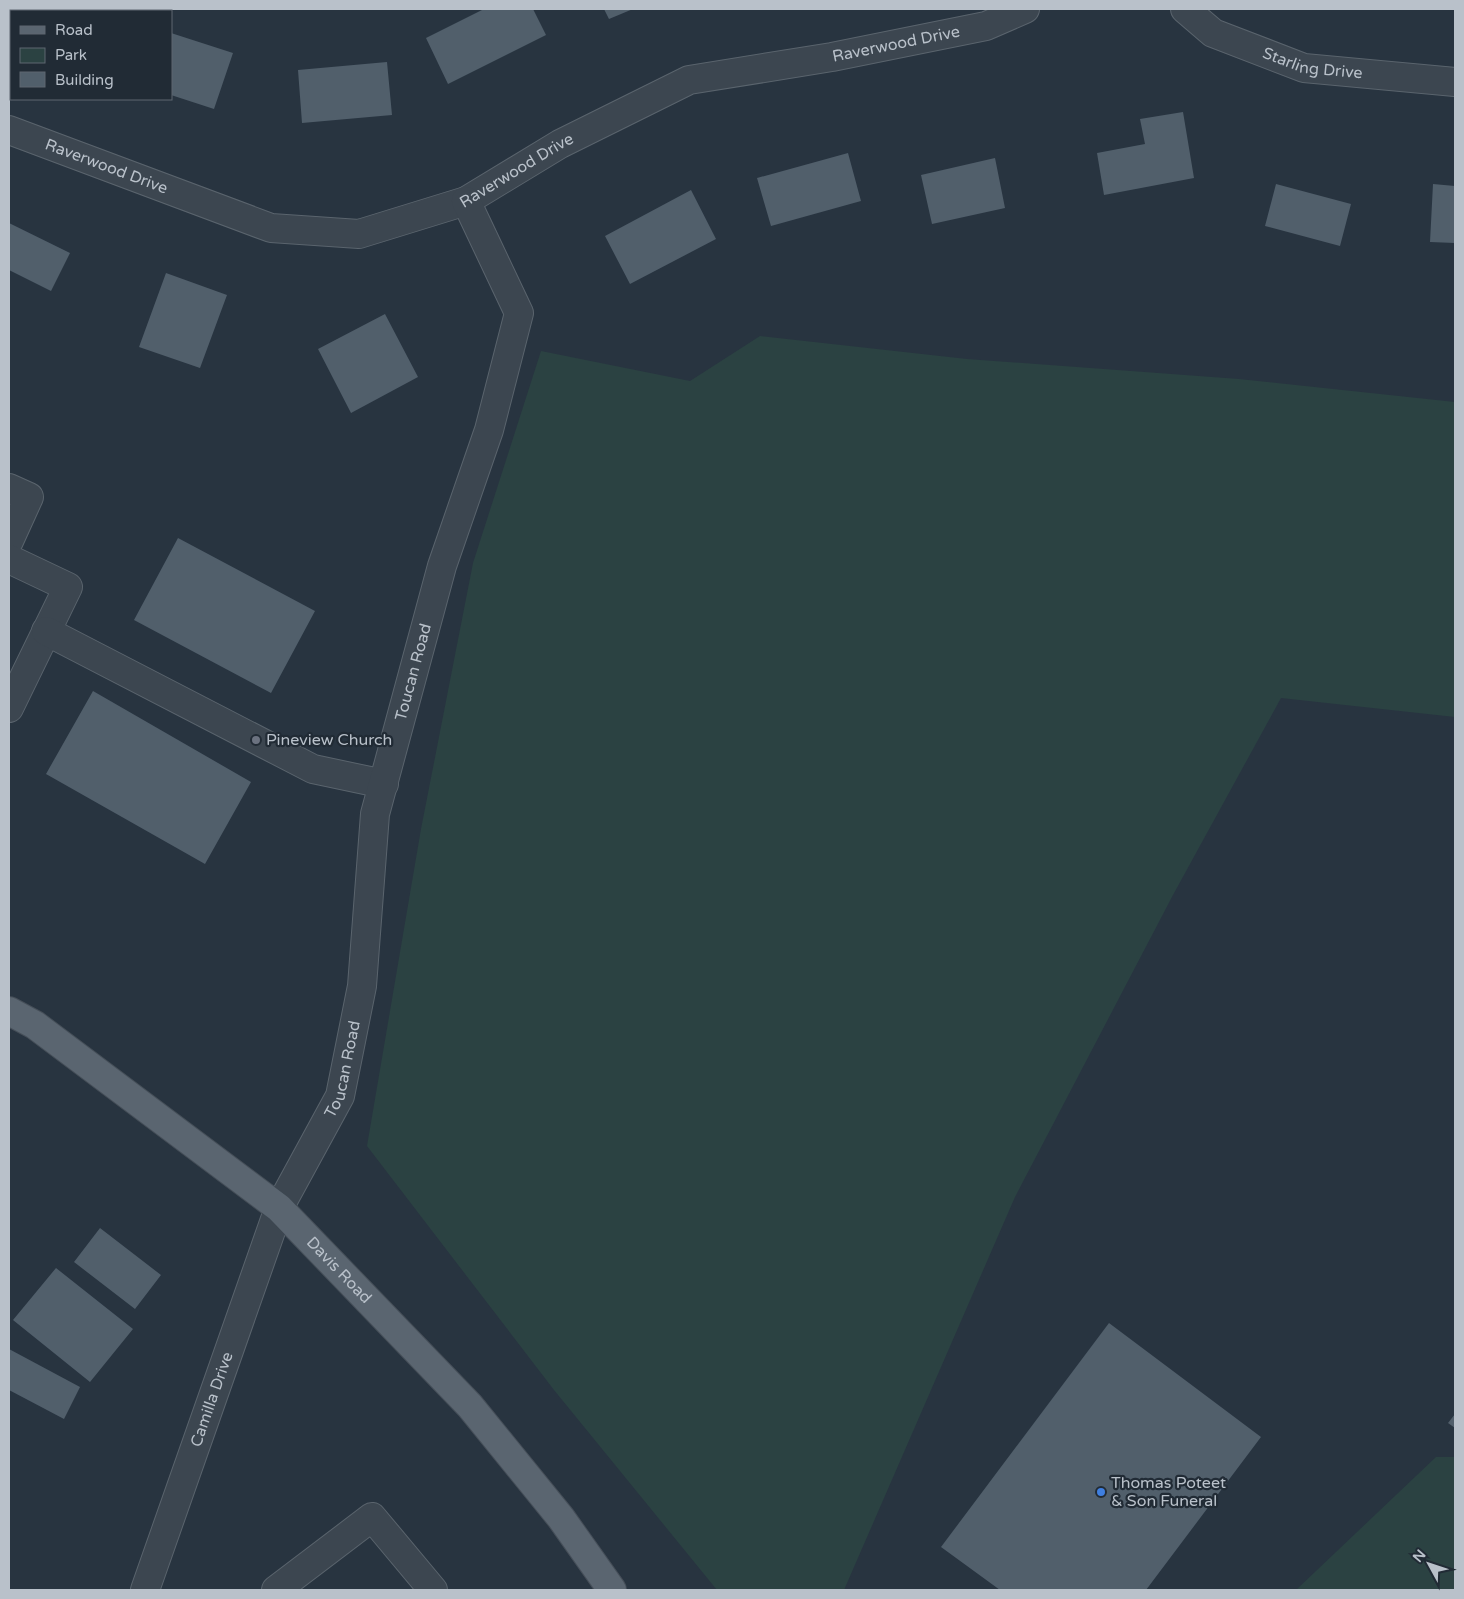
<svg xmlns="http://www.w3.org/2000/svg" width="1464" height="1599" font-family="'Varela Round',sans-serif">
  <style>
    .green { fill: #2b4242 }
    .building { fill: #515f6b }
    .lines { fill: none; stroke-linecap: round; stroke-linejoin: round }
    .minor-casing { stroke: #5a646d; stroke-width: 30 }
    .major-casing { stroke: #464f59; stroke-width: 30 }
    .minor { stroke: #3c4650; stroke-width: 28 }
    .major { stroke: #5a6570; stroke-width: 28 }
    .worship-dot { fill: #6b7280; stroke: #212b35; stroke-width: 2 }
    .shop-dot { fill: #3f7fe0; stroke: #212b35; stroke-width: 2 }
    .labels { text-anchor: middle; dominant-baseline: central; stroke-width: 4.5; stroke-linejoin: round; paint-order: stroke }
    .street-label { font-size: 16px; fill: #b9c1ca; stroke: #212b35 }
    .poi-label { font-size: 16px; fill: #b9c1ca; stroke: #212b35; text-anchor: start }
  </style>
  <rect width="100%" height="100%" fill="#283440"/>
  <path class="green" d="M760,336l207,23 272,20 216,23v315l-174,-19 -108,197 -158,302 -171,393h-127l-163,-200 -187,-244 54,-317 52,-266 68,-212 149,30z
    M1436,1457h19v133h-159z"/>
  <path class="building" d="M9,9h82l6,2h-86v23l-2,-1z
    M484,9h49l13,26 -98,49 -22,-46z
    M604,9h29l-24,10z
    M171,33l62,20 -19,56 -43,-14z
    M387,62l5,53 -90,8 -4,-53z
    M1183,112l11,66 -90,17 -7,-42 48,-9 -5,-25z
    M848,153l13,48 -90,25 -14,-48z
    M995,158l10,50 -73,16 -11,-49z
    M1276,184l75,20 -11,42 -75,-20z
    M1433,184l22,2v57l-25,-1z
    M691,190l25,49 -86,45 -25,-48z
    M9,223l61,30 -19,38 -42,-21z
    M166,273l61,22 -27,73 -61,-21z
    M385,314l33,63 -67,36 -33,-64z
    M178,538l137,73 -44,82 -137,-73z
    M93,691l158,91 -46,82 -159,-90z
    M100,1228l61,47 -26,34 -61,-47z
    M56,1268l77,61 -43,53 -77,-62z
    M1109,1323l152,114 -115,153h-146l-59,-43z
    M9,1349l71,38 -16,32 -55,-29z
    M1455,1414v14l-7,-5z"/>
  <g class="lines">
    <g class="minor-casing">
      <g id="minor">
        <path id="s1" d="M1185,9l28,24 91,35 151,14"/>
        <path id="s2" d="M9,130l262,98 88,6 107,-33 94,-57 129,-64 143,-23 154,-31 39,-17"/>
        <path d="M9,488l20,9 -20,44"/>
        <path d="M9,559l59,28 -59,121"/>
        <path d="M46,631l267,138 71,15"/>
        <path id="s3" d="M145,1590l134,-382 61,-112 22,-110 13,-172 67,-248 47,-136 30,-117 -53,-112"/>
        <path d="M276,1590l96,-73 61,73"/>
      </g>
    </g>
    <g class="major-casing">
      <g id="major">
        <path id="s4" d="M9,1011l26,14 244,183 191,198 91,112 51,72"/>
      </g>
    </g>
    <use href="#minor" class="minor"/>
    <use href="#major" class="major"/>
  </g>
  <circle class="worship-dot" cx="256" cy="740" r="5"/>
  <circle class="shop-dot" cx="1101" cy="1492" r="5"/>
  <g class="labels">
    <g class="street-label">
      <text stroke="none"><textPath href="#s2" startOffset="944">Raverwood Drive</textPath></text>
      <text stroke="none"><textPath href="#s1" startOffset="142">Starling Drive</textPath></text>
      <text stroke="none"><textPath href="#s2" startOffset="104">Raverwood Drive</textPath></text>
      <text stroke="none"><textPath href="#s2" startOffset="539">Raverwood Drive</textPath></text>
      <text stroke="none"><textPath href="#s3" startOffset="964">Toucan Road</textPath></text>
      <text stroke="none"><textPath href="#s3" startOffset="559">Toucan Road</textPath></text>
      <text stroke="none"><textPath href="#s4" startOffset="421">Davis Road</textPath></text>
      <text stroke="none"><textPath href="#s3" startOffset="202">Camilla Drive</textPath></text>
    </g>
    <g class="poi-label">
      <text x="266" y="740">Pineview Church</text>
      <text x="1111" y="1483">Thomas Poteet<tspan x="1111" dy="18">&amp; Son Funeral</tspan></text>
    </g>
  </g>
  <rect width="1464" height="1599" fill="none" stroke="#b9c1ca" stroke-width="20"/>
  <rect x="10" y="10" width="162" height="90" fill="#212b35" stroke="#5e6771"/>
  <rect x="20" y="26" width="25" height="8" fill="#5a6570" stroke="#5e6771"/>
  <text x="55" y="35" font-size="15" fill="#b9c1ca">Road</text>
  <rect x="20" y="48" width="25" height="15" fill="#2b4242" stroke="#5e6771"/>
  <text x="55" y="60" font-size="15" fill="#b9c1ca">Park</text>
  <rect x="20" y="72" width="25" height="15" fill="#515f6b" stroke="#5e6771"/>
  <text x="55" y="85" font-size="15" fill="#b9c1ca">Building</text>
  <g transform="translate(1429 1564) rotate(310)" stroke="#212b35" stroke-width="4" paint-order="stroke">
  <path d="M0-4L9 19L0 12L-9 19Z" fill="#b9c1ca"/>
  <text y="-8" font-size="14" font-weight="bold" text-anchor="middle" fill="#b9c1ca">N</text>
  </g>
</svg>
